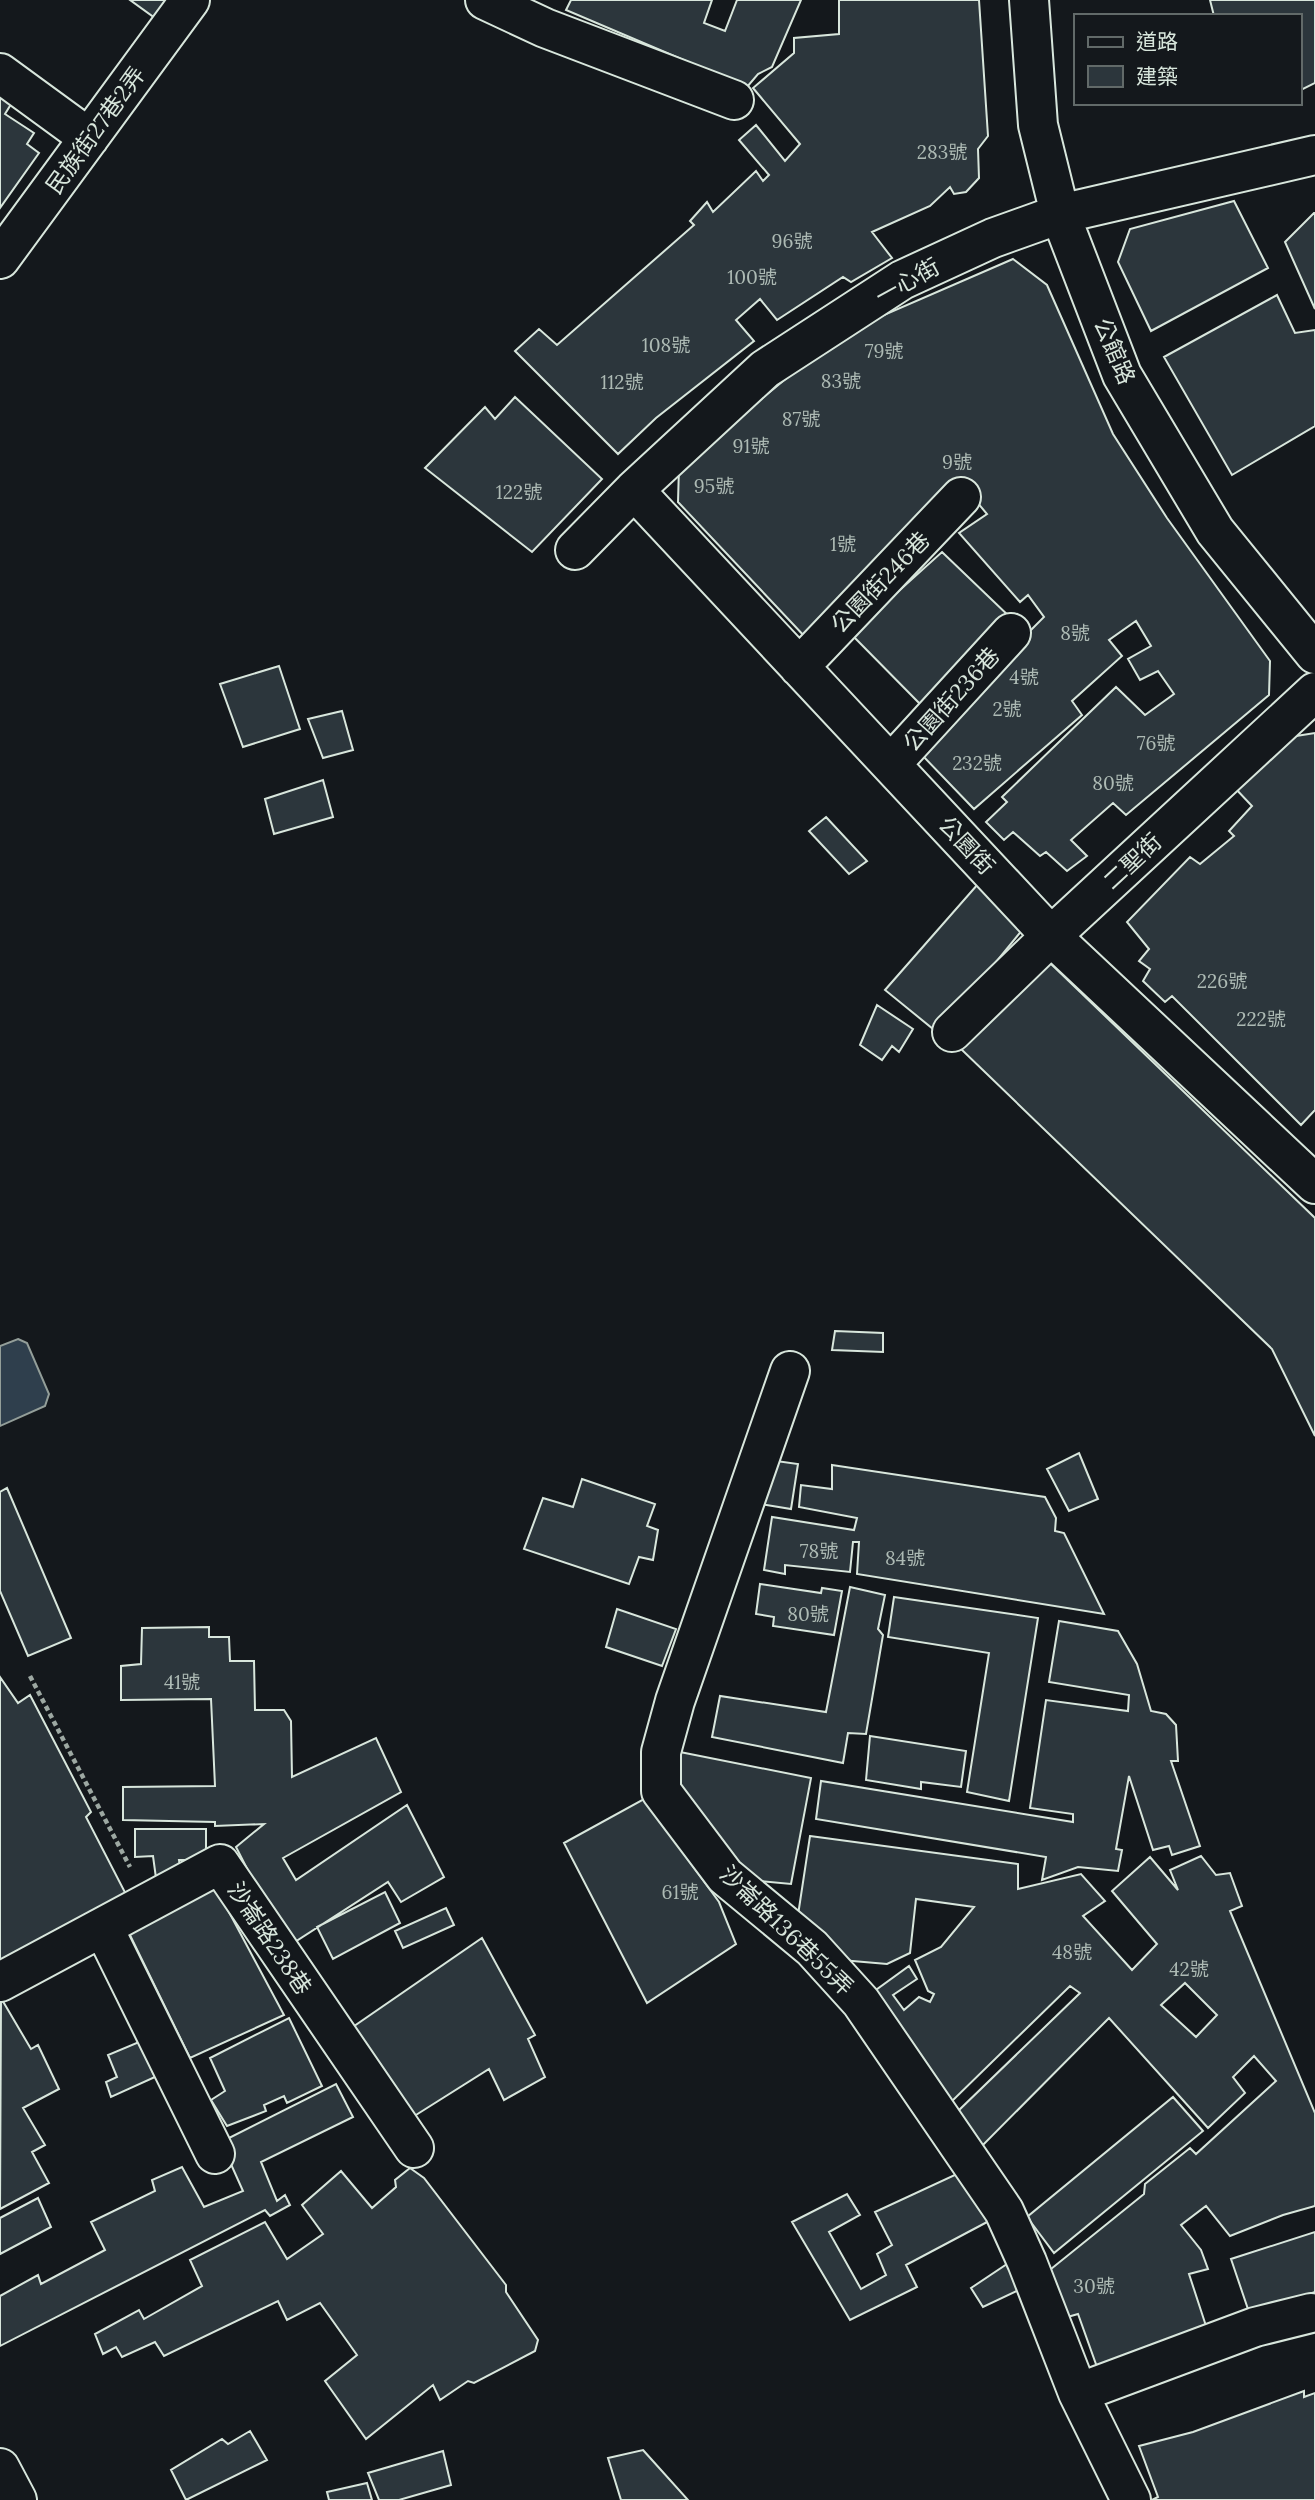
<svg xmlns="http://www.w3.org/2000/svg" width="1315" height="2500" font-family="Lora,'Noto Sans TC',serif">
  <style>
    .water { fill: #2f3f4d; stroke: #939e99; stroke-width: 2 }
    .building { fill: #2c363c; stroke: #d8e6dc; stroke-width: 2; fill-rule: evenodd }
    .lines { fill: none; stroke-linecap: round; stroke-linejoin: round }
    .minor-casing { stroke: #d8e6dc; stroke-width: 42 }
    .path { stroke: #9da8a2; stroke-width: 4.5; stroke-dasharray: 5 3.5; stroke-linecap: butt }
    .minor { stroke: #14181c; stroke-width: 38 }
    .labels { text-anchor: middle; dominant-baseline: central; stroke-width: 5; stroke-linejoin: round; paint-order: stroke }
    .number-label { font-size: 19px; fill: #adbab4 }
    .street-label { font-size: 23px; fill: #d8e6dc; stroke: #14181c }
  </style>
  <rect width="100%" height="100%" fill="#14181c"/>
  <path class="water" d="M18,1339l9,4 22,51 -4,12 -45,20v-80z"/>
  <path class="building" d="M130,0h38l-13,18z
    M571,0h141l-8,23 21,8 12,-31h64l-29,67 -14,7 -11,13 -181,-77z
    M839,0h140l9,136 -10,13 1,29 -13,14 -12,2 -4,-7 -20,19 -58,26 20,26 -41,24 -8,-5 -66,43 -17,-21 -24,21 18,21 -98,77 -38,36 -103,-103 24,-22 18,16 137,-120 -4,-4 17,-19 6,10 43,-41 7,10 6,-6 -30,-35 17,-15 29,36 15,-17 -47,-56 41,-35v-15l45,-4z
    M1210,0h105v83l-16,8v-75h-85z
    M0,92l13,9 -8,13 29,19 -7,11 12,9 -39,55z
    M1234,201l34,67 -117,63 -33,-69 12,-33z
    M1314,213h1v96l-30,-67z
    M1013,259l34,26 66,149 54,84 103,143 -1,34 -143,120 -13,-12 -42,37 16,16 -20,15 -21,-19 -6,4 -27,-24 -9,8 -18,-18 21,-20 -5,-5 114,-110 29,28 29,-21 -16,-23 -18,9 -12,-21 23,-13 -15,-25 -27,19 13,16 -50,45 10,14 -108,94 -53,-55 49,-63 74,-74 -16,-22 -8,7 -61,-69 28,-19 -21,-25 -159,150 -129,-137 1,-35 161,-133z
    M1277,295l18,38 20,-3v96l-83,49 -68,-118z
    M515,397l87,82 -70,73 -107,-84 60,-61 10,12z
    M942,552l71,68 -89,88 -73,-74z
    M279,666l21,63 -57,18 -23,-63z
    M342,711l11,39 -30,8 -15,-39z
    M1315,733v377l-14,15 -129,-129 -7,6 -22,-21 7,-12 -11,-8 10,-12 -22,-27 63,-65 10,7 34,-28 -5,-5 23,-25 -18,-19 56,-50z
    M323,780l10,37 -59,17 -9,-35z
    M826,817l41,44 -18,13 -40,-43z
    M978,884l45,45 -85,104 -53,-43z
    M1049,962l266,256v218l-43,-87 -311,-300z
    M877,1005l36,24 -14,23 -7,-6 -10,14 -22,-15z
    M835,1331l48,2v19l-51,-2z
    M1079,1453l19,46 -29,12 -22,-42z
    M769,1460l29,4 -7,45 -36,-6z
    M832,1465l213,32 11,21 -1,13 9,2 40,81 -247,-40 2,-32h-6l-3,30 -65,-7v9l-21,-4 8,-53 82,13 3,-12 -58,-11 2,-22 31,4z
    M582,1479l73,25 -8,22 11,4 -5,30 -14,-3 -10,27 -105,-35 19,-51 30,9z
    M7,1488l64,150 -43,18 -28,-65v-99z
    M760,1584l61,9 1,-5 20,3 -8,44 -61,-9 1,-9 -18,-3z
    M850,1587l35,8 -7,34 5,6 -17,99 -18,-1 -5,30 -131,-26 8,-41 106,16z
    M894,1597l144,21 -29,183 -42,-9 22,-139 -101,-16z
    M617,1609l59,20 -14,37 -56,-19z
    M1059,1621l59,10 19,33 14,47 15,3 10,11 2,36h-7l29,85 -28,9 -3,-9 -16,4 -24,-74 -13,73 6,1 -4,21 -40,-4 -36,13 4,-23 -230,-38 5,-38 252,41v-8l-43,-6 16,-108 82,11 1,-16 -80,-13z
    M209,1627v10h20l1,24h24l1,49h29l7,11 1,56 84,-39 25,54 -118,66 13,22 111,-75 37,72 -43,25 -13,-20 -101,65 -51,-100 28,-23 -49,2v-4l-92,-2v-33l92,-1 -4,-87 -90,1v-34l20,-2 1,-36z
    M0,1677l18,26 12,-8 61,117 -5,5 45,87 -131,65z
    M870,1736l96,15 -5,36 -40,-5v7l-55,-9z
    M680,1752l131,26 -20,106 -42,-4 -76,-90z
    M644,1799l75,103 17,42 -89,59 -83,-160z
    M135,1829h71v31h-27l2,14 -25,4 -3,-22 -18,1z
    M810,1836l208,28v25l63,-15 24,27 -22,15 49,54 25,-26 -45,-53 38,-34 28,33 -8,-20 31,-14 15,19 14,-2 12,33 -12,5 85,202v93l-32,9 -53,21 -24,-30 -25,19 20,25 7,19 -19,5 19,58 -111,35 -19,-53 -14,4 -18,-45 98,-79 1,-10 45,-36 6,6 80,-73 -22,-25 -21,21 12,16 -37,35 -99,-110 -130,131 -24,-35 125,-121 -10,-7 -122,119 -79,-110 40,-29 8,13 -24,16 11,15 15,-13 11,5 4,-8 -6,-3 -13,-31 26,-13 33,-40 -58,-8 -6,54 -23,11 -46,-4 -43,-45zM1185,1983l32,32 -21,22 -35,-32z
    M214,1884l70,131 -94,43 -64,-131z
    M385,1892l15,31 -67,36 -16,-32z
    M446,1908l8,17 -51,23 -8,-17z
    M482,1938l53,97 -7,4 17,38 -41,23 -15,-31 -81,51 -61,-89z
    M1,1998l30,51 7,-4 21,44 -36,19 22,37 -13,7 17,31 -49,26z
    M289,2018l33,68 -35,17 -3,-7 -20,9 2,6 -39,15 -16,-26 14,-9 -15,-33z
    M139,2042l16,35 -44,20 -5,-15 11,-5 -9,-22z
    M336,2084l17,33 -92,45 16,39 8,-6 5,10 -20,11 -5,-6 -265,136v-50l38,-21 3,9 64,-34 -14,-28 64,-31 -3,-11 30,-13 22,40 39,-16 -22,-49z
    M1173,2097l30,34 -149,122 -27,-36z
    M410,2168l14,10 82,107v7l32,48 -3,11 -61,32 -6,-2 -28,19 -7,-15 -67,54 -41,-58 32,-26 -37,-52 -33,17 -9,-19 -114,55 -9,-14 -33,15 -6,-10 -13,7 -8,-20 44,-24 5,9 58,-33 -12,-26 75,-38 22,37 36,-25 -21,-29 39,-34 31,37 24,-21 -1,-7z
    M959,2173l30,48 -83,44 11,22 -67,33 -58,-98 55,-28 13,21 -31,17 32,57 25,-14 -9,-21 15,-9 -17,-33z
    M38,2198l13,29 -51,27v-36z
    M1315,2232v60l-65,23 -19,-56z
    M1010,2262l11,27 -38,18 -12,-19z
    M1304,2391v6l11,-4v107h-163l6,-3 -19,-51 54,-14z
    M250,2431l17,29 -81,40 -15,-30 51,-31 6,5z
    M643,2450l45,50h-67l-13,-42z
    M443,2451l8,34 -52,15h-20l-11,-27z
    M367,2483l5,17h-43l-2,-8z"/>
  <g class="lines">
    <g class="minor-casing">
      <path id="minor" d="M485,0l60,28 189,72
        M1029,0l9,125 22,89 62,161 93,156 100,123
        M0,73l89,65
        M0,259l190,-259
        M634,490l417,446 264,248
        M575,550l59,-60 131,-121 137,-89 91,-42 67,-24 255,-59
        M799,667l162,-170
        M891,764l120,-131
        M952,1032l99,-96 264,-244
        M790,1371l-115,330 -14,51v39l64,85 87,72 49,54 143,209 23,51 51,131 53,107
        M103,1927l112,227
        M0,1982l220,-118 194,284
        M1078,2393l177,-66 56,-14
        M0,2468l17,32"/>
    </g>
    <path class="path" d="M30,1676l100,191"/>
    <use href="#minor" class="minor"/>
  </g>
  <g class="labels">
    <g class="number-label">
      <text x="942" y="152">283號</text>
      <text x="792" y="241">96號</text>
      <text x="752" y="277">100號</text>
      <text x="666" y="345">108號</text>
      <text x="884" y="351">79號</text>
      <text x="841" y="381">83號</text>
      <text x="622" y="382">112號</text>
      <text x="801" y="419">87號</text>
      <text x="751" y="446">91號</text>
      <text x="957" y="462">9號</text>
      <text x="714" y="486">95號</text>
      <text x="519" y="492">122號</text>
      <text x="843" y="544">1號</text>
      <text x="1075" y="633">8號</text>
      <text x="1024" y="677">4號</text>
      <text x="1007" y="709">2號</text>
      <text x="1156" y="743">76號</text>
      <text x="977" y="763">232號</text>
      <text x="1113" y="783">80號</text>
      <text x="1222" y="981">226號</text>
      <text x="1261" y="1019">222號</text>
      <text x="819" y="1551">78號</text>
      <text x="905" y="1558">84號</text>
      <text x="808" y="1614">80號</text>
      <text x="182" y="1682">41號</text>
      <text x="680" y="1892">61號</text>
      <text x="1072" y="1952">48號</text>
      <text x="1189" y="1969">42號</text>
      <text x="1094" y="2286">30號</text>
    </g>
    <g class="street-label">
      <text transform="translate(95 130) rotate(-54)">民族街27巷2弄</text>
      <text transform="translate(907 281) rotate(-29)">一心街</text>
      <text transform="translate(1115 351) rotate(67)">公館路</text>
      <text transform="translate(880 582) rotate(-46)">公園街246巷</text>
      <text transform="translate(951 699) rotate(-48)">公園街236巷</text>
      <text transform="translate(967 845) rotate(47)">公園街</text>
      <text transform="translate(1132 861) rotate(-43)">二聖街</text>
      <text transform="translate(787 1930) rotate(44)">沙崙路136巷55弄</text>
      <text transform="translate(270 1938) rotate(56)">沙崙路238巷</text>
    </g>
  </g>
  <rect x="1074" y="14" width="228" height="91" fill="#14181c" stroke="#626a69" stroke-width="2"/>
  <rect x="1088" y="37" width="35" height="10" fill="#14181c" stroke="#626a69" stroke-width="2"/>
  <text x="1136" y="49" font-size="21" fill="#d8e6dc">道路</text>
  <rect x="1088" y="66" width="35" height="21" fill="#2c363c" stroke="#626a69" stroke-width="2"/>
  <text x="1136" y="84" font-size="21" fill="#d8e6dc">建築</text>
</svg>
